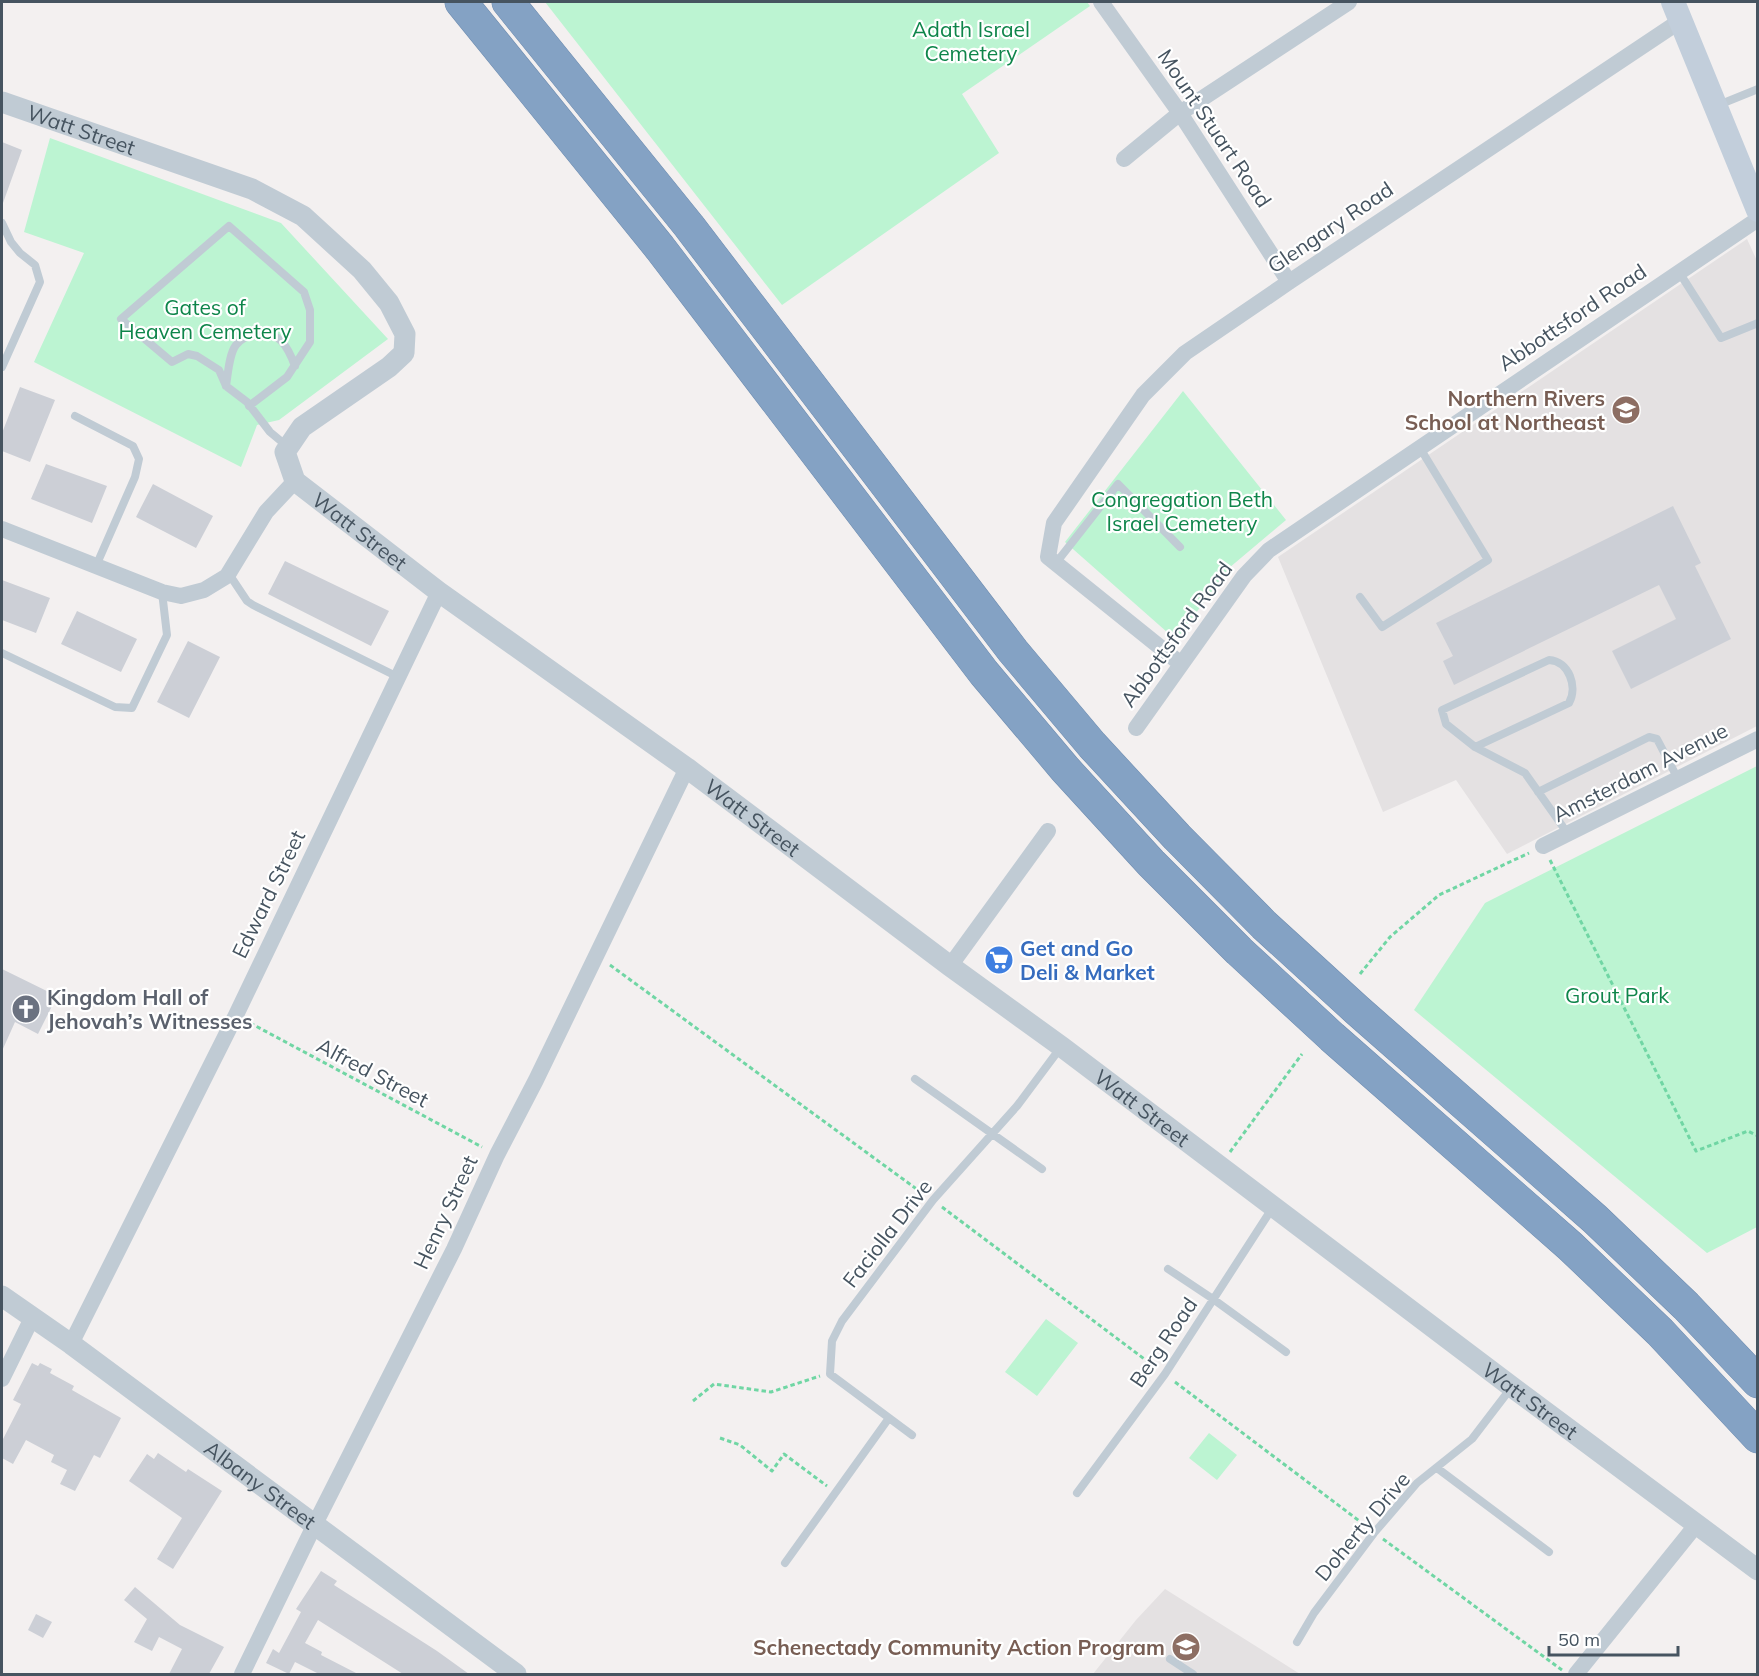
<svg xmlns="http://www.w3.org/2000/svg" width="1759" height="1676" font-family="Mulish,sans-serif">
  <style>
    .education { fill: #e4e1e2 }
    .green { fill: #bcf4d2 }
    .building { fill: #cccfd6 }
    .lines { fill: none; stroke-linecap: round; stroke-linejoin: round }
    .motorway-casing { stroke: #6f8db0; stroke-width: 33 }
    .path { stroke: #70d6a4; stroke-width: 3; stroke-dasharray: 4.5 3; stroke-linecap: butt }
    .service { stroke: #c0cbd4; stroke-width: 8 }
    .minor { stroke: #c0cbd4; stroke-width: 16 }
    .tertiary { stroke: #c0cbd4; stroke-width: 21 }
    .secondary { stroke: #c2cedb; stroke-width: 24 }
    .motorway { stroke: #84a2c4; stroke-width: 32 }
    .labels { text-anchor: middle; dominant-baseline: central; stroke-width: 4.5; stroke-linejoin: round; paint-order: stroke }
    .park-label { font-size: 21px; fill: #0e854a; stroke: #fff }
    .street-label { font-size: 21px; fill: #465460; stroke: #fff }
    .education-label { font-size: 21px; font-weight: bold; fill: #785e54; stroke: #fff; text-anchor: end }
    .shop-label { font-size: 21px; font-weight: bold; fill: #366cbe; stroke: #fff; text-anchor: start }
    .worship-label { font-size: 21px; font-weight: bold; fill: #5b616d; stroke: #fff; text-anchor: start }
  </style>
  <rect width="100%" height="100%" fill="#f3f0f0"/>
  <path class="education" d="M1747,239l11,24 -1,463 -250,128 -51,-74 -73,32 -105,-255z
    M1165,1589l135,85h-207l43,-54z"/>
  <path class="green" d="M545,2h542l3,4 -128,88 37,59 -217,152z
    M50,138l231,85 107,116 -109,81 -22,5 -16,42 -207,-105 50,-109 -60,-21z
    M1183,391l103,129 -57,48 -53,72 -111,-98z
    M1757,766v461l-50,26 -293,-243 71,-107z
    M1046,1319l32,24 -41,53 -32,-24z
    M1209,1433l28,22 -20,25 -28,-22z"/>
  <path class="building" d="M2,142l20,8 -19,53 -1,-1z
    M20,387l35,13 -25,62 -28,-11v-18z
    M46,464l61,22 -15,37 -61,-24z
    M153,484l60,32 -17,32 -60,-31z
    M1673,506l28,57 -6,3 36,73 -100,50 -19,-38 64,-32 -17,-34 -205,100 -11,-24 10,-5 -17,-33z
    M285,561l104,50 -18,35 -103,-52z
    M2,580l48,18 -14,35 -34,-13z
    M77,611l60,28 -16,33 -60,-28z
    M188,641l32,16 -31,61 -32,-16z
    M2,969l55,27 -19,38 -23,-12 -13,29z
    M32,1363l6,3 2,-3 12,6 -2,4 24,13 -2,4 49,28 -21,40 -6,-3 -19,36 -15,-7 7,-14 -16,-8 3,-7 -28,-15 -13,24 -11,-6v-17l19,-37 -8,-4z
    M158,1453l28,19 2,-3 34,22 -49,78 -16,-10 25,-41 -53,-37 18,-27 7,5z
    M321,1571l16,10 -3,4 103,66 32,23h-66l-85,-54 -13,23 17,9 -1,3 37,19h-39l-24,-12 -6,12 -23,-11 7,-14 6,4 22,-41 -5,-3z
    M135,1587l45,38 44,22 -15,27h-40l13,-25 -23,-12 -7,14 -18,-9 13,-23 -23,-19z
    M36,1614l16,8 -9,16 -15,-8z"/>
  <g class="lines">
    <g class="motorway-casing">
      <path id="motorway" d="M461,2l199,246 324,425 81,96 86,94 88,88 93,86 238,209 90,86 98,105
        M508,2l181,224 324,425 79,94 85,92 87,88 93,85 238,209 91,87 72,76"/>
    </g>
    <path class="path" d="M1550,860l146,291 52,-20 10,5
      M610,965l312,228
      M1360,974l30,-37 49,-42 90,-42
      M250,1023l232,124
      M1230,1152l72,-98
      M942,1207l213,160
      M1175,1382l191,144
      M693,1401l21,-17 57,8 49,-16
      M720,1438l20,7 32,26 12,-17 43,32
      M1383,1539l179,131"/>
    <path class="service" d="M1716,106l42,-17
      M2,223l9,19 9,11 15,12 5,17 -38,85
      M1679,272l42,66 37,-15
      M226,386c2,-12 3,-32 10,-41 5,-6 14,-11 20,-12 23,-3 32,14 39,33
      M249,406l38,-29 23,-35v-32l-6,-18 -75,-66 -108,93 51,43 16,-8 9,2 22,14 7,16 21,16 23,30 18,15
      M75,416l58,30 6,13 -4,18 -39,89
      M1056,563l62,-79 62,63
      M229,574l18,27 6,4 145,72
      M1360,597l22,30 106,-67 -68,-112
      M2,653l113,54 17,1 35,-73 -5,-43
      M1475,747l94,-44c9,-16 0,-42 -20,-43l-107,50 4,14 29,23 50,26 43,61
      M1538,792l111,-55 8,2 21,40
      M915,1079l127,90
      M1168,1269l45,30 73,53
      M912,1435l-82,-61 2,-33 10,-20 91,-121 84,-94 44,-59
      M1437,1468l112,84
      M1077,1493l88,-119 108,-167
      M785,1563l104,-145
      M1297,1642l17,-29 60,-80 43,-50 55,-44 39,-51
      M1170,1659l23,15"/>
    <path class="minor" d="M1101,2l79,111 109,169
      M1124,159l56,-46 169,-111
      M2,529l160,63 19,4 23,-6 23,-14 39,-64 29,-31
      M1181,664l-133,-107 6,-34 89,-128 42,-42 104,-71 391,-261
      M1136,728l108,-152 25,-26 489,-331
      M1543,846l215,-107
      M950,966l98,-135
      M71,1344l165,-329 203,-423
      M2,1379l30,-61
      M242,1674l72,-148 140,-277 43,-94 39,-75 151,-312
      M1576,1674l121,-150"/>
    <g class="tertiary">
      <path id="s1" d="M2,102l250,87 51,27 59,54 27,33 16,31 -1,19 -15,14 -87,60 -17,25 10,29 144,111 248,176 263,198 112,81 450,340 246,183"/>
      <path id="s2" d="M2,1296l69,48 445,330"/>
    </g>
    <path class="secondary" d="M1673,2l85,208"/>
    <use href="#motorway" class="motorway"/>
  </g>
  <defs>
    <g id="school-disc" transform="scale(1.5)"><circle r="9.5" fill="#8d6e63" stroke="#fff"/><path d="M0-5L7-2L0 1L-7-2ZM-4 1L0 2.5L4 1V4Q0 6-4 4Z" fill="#fff"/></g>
    <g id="supermarket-disc" transform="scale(1.5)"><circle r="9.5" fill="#3f7fe0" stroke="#fff"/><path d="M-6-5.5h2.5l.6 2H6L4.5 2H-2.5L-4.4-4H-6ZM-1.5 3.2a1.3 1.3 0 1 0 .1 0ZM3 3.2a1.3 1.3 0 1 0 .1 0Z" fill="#fff"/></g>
    <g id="church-disc" transform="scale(1.5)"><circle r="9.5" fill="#6b7280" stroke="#fff"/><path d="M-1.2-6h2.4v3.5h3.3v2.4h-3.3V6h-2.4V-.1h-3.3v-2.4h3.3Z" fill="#fff"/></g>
  </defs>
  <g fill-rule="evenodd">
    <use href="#school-disc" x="1626" y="410"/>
    <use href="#supermarket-disc" x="999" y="960"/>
    <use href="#church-disc" x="26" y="1009"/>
    <use href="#school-disc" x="1186" y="1647"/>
  </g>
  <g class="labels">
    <g class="park-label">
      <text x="971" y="29">Adath Israel<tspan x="971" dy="24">Cemetery</tspan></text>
      <text x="205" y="307">Gates of<tspan x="205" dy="24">Heaven Cemetery</tspan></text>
      <text x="1182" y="499">Congregation Beth<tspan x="1182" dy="24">Israel Cemetery</tspan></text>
      <text x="1617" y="995">Grout Park</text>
    </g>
    <g class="street-label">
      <text transform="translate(1215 128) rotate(56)">Mount Stuart Road</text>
      <text stroke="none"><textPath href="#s1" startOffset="84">Watt Street</textPath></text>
      <text transform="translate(1330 227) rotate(-34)">Glengary Road</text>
      <text transform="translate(1572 317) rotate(-34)">Abbottsford Road</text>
      <text stroke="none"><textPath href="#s1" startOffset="768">Watt Street</textPath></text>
      <text transform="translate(1176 634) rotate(-54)">Abbottsford Road</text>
      <text transform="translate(1640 772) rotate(-27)">Amsterdam Avenue</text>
      <text stroke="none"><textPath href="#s1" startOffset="1254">Watt Street</textPath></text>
      <text transform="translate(268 894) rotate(-64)">Edward Street</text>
      <text transform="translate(373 1072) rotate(28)">Alfred Street</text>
      <text stroke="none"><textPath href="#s1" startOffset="1740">Watt Street</textPath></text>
      <text transform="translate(445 1212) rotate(-65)">Henry Street</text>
      <text transform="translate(887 1233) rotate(-52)">Faciolla Drive</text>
      <text transform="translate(1163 1342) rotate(-56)">Berg Road</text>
      <text stroke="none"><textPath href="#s1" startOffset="2226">Watt Street</textPath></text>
      <text stroke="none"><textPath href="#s2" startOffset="320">Albany Street</textPath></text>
      <text transform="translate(1362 1526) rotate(-50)">Doherty Drive</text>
    </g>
    <g class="education-label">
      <text x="1605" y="398">Northern Rivers<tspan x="1605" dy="24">School at Northeast</tspan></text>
      <text x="1165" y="1647">Schenectady Community Action Program</text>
    </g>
    <g class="shop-label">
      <text x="1020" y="948">Get and Go<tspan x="1020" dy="24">Deli &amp; Market</tspan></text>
    </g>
    <g class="worship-label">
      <text x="47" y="997">Kingdom Hall of<tspan x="47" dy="24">Jehovah’s Witnesses</tspan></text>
    </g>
  </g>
  <rect width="1759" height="1676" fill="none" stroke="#465460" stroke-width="6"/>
  <path d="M1549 1646v9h129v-9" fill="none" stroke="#465460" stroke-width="3"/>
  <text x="1558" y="1646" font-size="18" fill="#465460" stroke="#ffffff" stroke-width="4.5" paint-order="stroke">50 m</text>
</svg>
